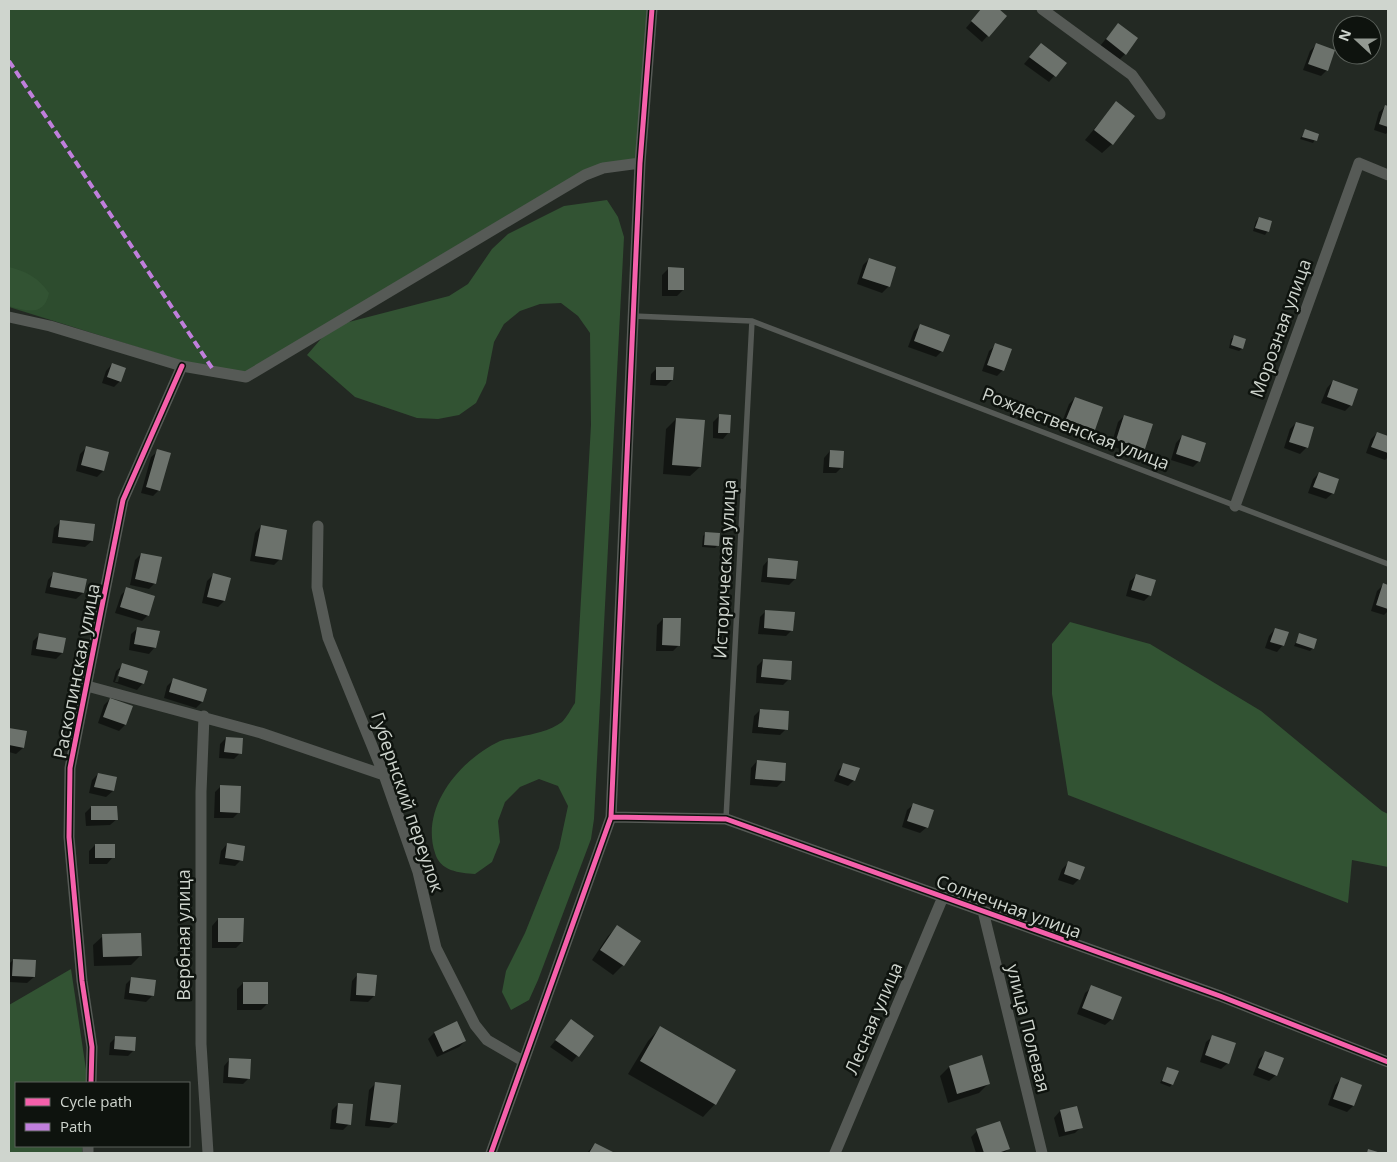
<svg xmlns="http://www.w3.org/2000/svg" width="1397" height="1162" font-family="'Open Sans',sans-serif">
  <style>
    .green { fill: #2d4c2e }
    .forest { fill: #325333 }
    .shadow { fill: #0007; fill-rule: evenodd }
    .building { fill: #6c726c }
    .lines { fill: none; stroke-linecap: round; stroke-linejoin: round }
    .lane { stroke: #565a56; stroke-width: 5.5 }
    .street { stroke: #565a56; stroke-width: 11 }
    .quiet { stroke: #c07fdc; stroke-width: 4; stroke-dasharray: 8 4; stroke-linecap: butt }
    .cycleway-casing { stroke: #0e130e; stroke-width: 8 }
    .cycleway { stroke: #f560ab; stroke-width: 5 }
    .labels { text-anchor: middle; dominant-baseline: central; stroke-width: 5; stroke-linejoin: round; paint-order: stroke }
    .street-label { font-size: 18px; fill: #cfd5ce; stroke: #0e130e }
  </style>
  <rect width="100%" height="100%" fill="#232923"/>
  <path class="green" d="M9,9h643l-12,154 -55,12 -339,202 -32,-6 -205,-64z"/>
  <path class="forest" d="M607,200l11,17 6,20 -30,582 -3,20 -53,141 -9,20 -18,10 -9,-18 4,-21 19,-38 34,-85 9,-42 -10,-20 -19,-7 -19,8 -15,15 -7,19 2,21 -8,20 -17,12c-16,-1 -35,-3 -40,-21 -15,-46 25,-93 65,-112 6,-2 13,-3 19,-4 14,-3 31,-6 43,-15 5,-5 9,-13 13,-19l16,-278 -1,-92 -12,-17 -17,-13 -21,1 -20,7 -16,13 -10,18 -8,41 -10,20 -17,12 -21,4 -21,-1 -62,-21 -48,-42 19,-22 19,-10 104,-27 19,-12 24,-35 16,-15 56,-28z
    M9,267c17,4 30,11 40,26 -5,24 -22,18 -40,13z
    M1070,622l80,22 111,67 121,100 6,3v53l-36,-7 -4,43 -280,-108 -16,-101v-50z
    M71,969l17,114h-72v63h67l-1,7h-73v-148z"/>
  <path class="shadow" d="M982,9h15l8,7 -23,26 -16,-14z
    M1118,24l7,30 -6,6 -19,-14z
    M1041,44l24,19 -16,19 -25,-18z
    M1316,45l11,25 -6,6 -18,-6 7,-19z
    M1116,103l-4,41 -10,9 -17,-13z
    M1386,106l2,1v24l-2,3 -12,-4 5,-18z
    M1305,131l13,4 -5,8 -13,-4z
    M1259,218l12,4 -4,10 -2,3 -12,-4 3,-10z
    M869,259l26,9 -7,19 -6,6 -25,-9 6,-19z
    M668,269l15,21 -6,6h-15v-21z
    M921,325l21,26 -6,6 -28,-10 6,-16z
    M1234,337l8,12 -3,2 -10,-3 2,-9z
    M996,345l7,25 -6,6 -15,-5 7,-20z
    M112,364l8,17 -6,6 -12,-4 4,-12z
    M657,368l15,12 -6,6 -16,-1 1,-11z
    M1333,381l18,24 -6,6 -24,-8 6,-15z
    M1075,398l19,31 -6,6 -27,-10 8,-21z
    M719,416l10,16 -6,7 -10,-1v-16z
    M1124,416l20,32 -6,7 -27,-9 7,-24z
    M676,419l24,48 -10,9 -27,-2 3,-45z
    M1296,423l11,24 -7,7 -16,-6 6,-19z
    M1377,433l11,4v20l-3,3 -19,-7 5,-14z
    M1182,436l17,25 -6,6 -22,-7 5,-17z
    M87,447l16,24 -6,6 -21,-6 4,-17z
    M158,451l1,39 -6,6 -12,-3 10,-36z
    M830,451l12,16 -6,6h-13l1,-15z
    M1319,473l14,20 -7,6 -18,-6 5,-14z
    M60,522l32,19 -7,6 -33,-4 2,-15z
    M261,526l19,33 -6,6 -24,-4 5,-28z
    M705,534l13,11 -3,3 -13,-1 1,-11z
    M141,554l14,29 -6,6 -19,-4 5,-25z
    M769,559l26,20 -6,6 -28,-3 2,-16z
    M54,573l29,20 -7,6 -31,-6 3,-13z
    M214,574l10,27 -6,6 -16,-4 5,-22z
    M1137,575l13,20 -6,6 -18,-5 4,-15z
    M1383,585l5,1v25l-4,4 -13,-4 6,-20z
    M127,589l21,26 -6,6 -27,-8 6,-18z
    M766,611l26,19 -6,6 -28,-2 2,-17z
    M663,619l16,26 -6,6h-17l1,-26z
    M138,628l17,19 -6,7 -20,-4 2,-16z
    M1275,629l8,16 -6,7 -12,-4 4,-12z
    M1300,634l13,14 -3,3 -16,-5z
    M39,635l23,18 -6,6 -25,-4 2,-14z
    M763,660l26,19 -6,6 -27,-2 1,-17z
    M123,665l20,18 -6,7 -24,-8 3,-11zM119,670h2l-3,12h-3z
    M173,680l29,22 -6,6 -32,-10 3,-12z
    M110,699l15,26 -6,6 -21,-8 6,-18z
    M760,710l26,19 -6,6 -28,-2 2,-17z
    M9,729l17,3 -3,16 -7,6 -7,-2z
    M226,738l14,15 -6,6 -15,-1 1,-14z
    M757,761l26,20 -6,6 -27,-2 1,-17z
    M844,764l10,16 -6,6 -14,-5 4,-10z
    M98,774l17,4 -2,13 -7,6 -17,-4 3,-13z
    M221,786l18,26 -6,6h-19l1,-26z
    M914,804l13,23 -7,6 -18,-6 5,-17z
    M91,807l26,12 -7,6 -24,1 -1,-13z
    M227,844l14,16 -6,6 -16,-2 2,-13z
    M95,845l18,12 -6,7h-18v-13z
    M1068,863l11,16 -6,6 -15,-5 4,-11z
    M218,919l24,23 -6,6h-24v-22z
    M618,926l5,39 -10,10 -21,-15 16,-24z
    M103,936l38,19 -10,10 -37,1 -1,-21z
    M13,960l21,17 -7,6 -18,-1v-18z
    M358,974l16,22 -6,6 -18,-1 2,-20z
    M132,978l20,18 -6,6 -22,-3 2,-15z
    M243,983l24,21 -6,6h-24v-21z
    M1092,987l20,32 -7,6 -28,-11 8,-21z
    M571,1021l22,15 -21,26 -22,-15z
    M456,1023l9,18 -6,6 -22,10 -9,-18 6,-6z
    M660,1028l55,76 -12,13 -75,-43 20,-33z
    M1213,1036l15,27 -7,6 -21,-7 6,-20z
    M116,1037l18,13 -6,6 -19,-1 1,-12z
    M1266,1052l10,23 -7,6 -16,-6 6,-16z
    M230,1059l19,19 -6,6 -20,-1 1,-17z
    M949,1067l40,16 -10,10 -31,10 -8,-27z
    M1168,1069l4,15 -2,3 -10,-4z
    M1341,1079l12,27 -6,6 -19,-7 7,-20z
    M375,1084l21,38 -7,6 -24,-2 4,-36z
    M338,1104l11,20 -6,6 -13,-1 2,-19z
    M1060,1111l21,16 -6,6 -16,4 -5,-19z
    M977,1131l31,18 -4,4h-28l-5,-16z
    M595,1144l17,9h-25z"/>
  <path class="building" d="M981,9h18l8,7 -18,21 -18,-16z
    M1118,23l20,15 -12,17 -20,-16z
    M1041,43l26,20 -11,14 -27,-20z
    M1316,43l19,7 -7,21 -20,-7z
    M1116,101l19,15 -22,29 -19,-15z
    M1385,105l3,1v21l-9,-3z
    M1305,129l14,5 -2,7 -15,-4z
    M1259,217l13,4 -3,11 -14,-4z
    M869,258l27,9 -6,20 -28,-9z
    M668,267l16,1v22h-16z
    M920,324l30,11 -7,17 -29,-11z
    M1234,335l12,4 -3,10 -12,-4z
    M995,343l17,6 -8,22 -17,-6z
    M112,363l14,5 -5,14 -14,-5z
    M656,367h18l-1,13h-17z
    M1333,380l25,9 -6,17 -25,-9z
    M1075,397l28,10 -8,23 -29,-11z
    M719,414l12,1 -1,18h-12z
    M1124,415l29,9 -8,25 -29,-9z
    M676,418l29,2 -4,47 -29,-2z
    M1296,422l18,5 -6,21 -19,-6z
    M1377,432l11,4v17l-17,-6z
    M1182,435l24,8 -6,19 -24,-8z
    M86,446l23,6 -5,19 -23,-6z
    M157,449l14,4 -11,38 -14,-4z
    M830,450l14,1 -1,17 -14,-1z
    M1319,472l20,7 -5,15 -21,-7z
    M60,520l35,4 -2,17 -35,-4z
    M261,525l26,5 -5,30 -27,-4z
    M705,532l15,1 -1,13 -15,-1z
    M141,553l21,4 -6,27 -21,-5z
    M768,558l30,3 -2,18 -29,-2z
    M53,572l34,7 -3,14 -34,-6z
    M213,573l18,5 -6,23 -18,-4z
    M1136,574l20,6 -5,16 -20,-6z
    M1383,583l5,2v24l-12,-4z
    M126,587l29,9 -6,20 -29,-9z
    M765,610l30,2 -2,19 -29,-3z
    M663,618h18l-1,28 -18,-1z
    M137,627l23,4 -4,17 -22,-4z
    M1275,628l14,4 -5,14 -14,-4z
    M39,633l27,5 -3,15 -27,-4z
    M1299,633l18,6 -3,10 -18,-6z
    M763,659l29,2 -1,19 -30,-3z
    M122,663l26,8 -4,13 -26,-8z
    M173,678l34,11 -4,13 -34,-10z
    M110,698l23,8 -7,19 -23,-8z
    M760,709l29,2 -1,19 -30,-3z
    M9,728l18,3 -3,17 -15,-3z
    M226,737l17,1 -1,16 -18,-2z
    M757,760l29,3 -1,18 -30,-2z
    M843,763l17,5 -5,13 -16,-6z
    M98,773l19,4 -3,14 -20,-4z
    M220,785l21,1 -1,27 -20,-1z
    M913,803l21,7 -6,18 -21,-7z
    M91,806h26l1,14h-27z
    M227,843l18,3 -2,15 -18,-3z
    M95,844h20v14h-20z
    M1068,861l17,6 -5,13 -16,-6z
    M218,918h26l-1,24h-25z
    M617,925l24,16 -17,25 -24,-16z
    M141,933l1,23 -39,1 -1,-23z
    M13,959l23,1 -1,17 -23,-1z
    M357,973l20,2 -2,21 -19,-1z
    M131,977l25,3 -2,16 -25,-3z
    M243,982h25v22h-25z
    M1091,985l31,12 -9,23 -31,-12z
    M571,1019l23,17 -15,21 -24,-17z
    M457,1021l9,20 -23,11 -9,-20z
    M660,1026l76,44 -20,35 -76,-44z
    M1212,1035l24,8 -7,21 -24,-9z
    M115,1036l21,1 -1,14 -21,-2z
    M1265,1051l19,7 -7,18 -19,-8z
    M982,1055l8,29 -33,10 -8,-28z
    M229,1058l22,1 -1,20 -22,-2z
    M1167,1067l12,4 -6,14 -11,-4z
    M1341,1077l21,8 -8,21 -21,-7z
    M375,1082l26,3 -4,38 -27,-3z
    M338,1103l15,1 -2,21 -15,-2z
    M1077,1106l6,22 -18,4 -5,-22z
    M1000,1121l10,28 -12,4h-14l-8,-24z
    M595,1143l20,10h-26z
    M1368,1149l13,4h-14z"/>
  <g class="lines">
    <path class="lane" d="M633,316l119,5 636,243
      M726,819l26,-498"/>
    <path class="street" d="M1042,9l90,66 28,39
      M9,317l41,9 132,40 64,11 339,-202 18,-7 37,-5
      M1235,506l124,-343 29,12
      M318,526l-1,61 11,51 56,137 34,97 18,76 39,77 12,15 36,21
      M87,686l174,47 123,42
      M204,716l-3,76v252l7,109
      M611,817l115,2 494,177 168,66
      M983,911l59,242
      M91,1083l1,-36 -10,-66 -13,-144 1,-69 53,-268 59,-134
      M88,1153v-7
      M491,1153l120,-336 29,-654 12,-154
      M835,1153l108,-256"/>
    <path class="quiet" d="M9,61l205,310"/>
    <g class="cycleway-casing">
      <path id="cycleway" d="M611,817l115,2 494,177 168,66
        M91,1083l1,-36 -10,-66 -13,-144 1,-69 53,-268 59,-134
        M491,1153l120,-336 29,-654 12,-154"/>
    </g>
    <use href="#cycleway" class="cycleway"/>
  </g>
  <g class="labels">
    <g class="street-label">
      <text transform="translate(1280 328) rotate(-70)">Морозная улица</text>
      <text transform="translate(1076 428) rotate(21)">Рождественская улица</text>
      <text transform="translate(724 569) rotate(-87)">Историческая улица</text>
      <text transform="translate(76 671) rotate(-79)">Раскопинская улица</text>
      <text transform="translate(408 802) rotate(71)">Губернский переулок</text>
      <text transform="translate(1009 906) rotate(20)">Солнечная улица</text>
      <text transform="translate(183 935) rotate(-90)">Вербная улица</text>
      <text transform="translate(873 1018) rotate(-67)">Лесная улица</text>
      <text transform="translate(1029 1028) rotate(76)">улица Полевая</text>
    </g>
  </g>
  <rect width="1397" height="1162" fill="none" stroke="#cfd5ce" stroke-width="20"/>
  <rect x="15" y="1082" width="175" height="65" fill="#0e130e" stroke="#5b615b"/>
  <rect x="25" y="1098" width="25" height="8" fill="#f560ab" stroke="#5b615b"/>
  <text x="60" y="1107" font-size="15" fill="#cfd5ce">Cycle path</text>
  <rect x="25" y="1123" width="25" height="8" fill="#c07fdc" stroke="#5b615b"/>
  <text x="60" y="1132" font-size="15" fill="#cfd5ce">Path</text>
  <g transform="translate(1357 40) rotate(291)"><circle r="24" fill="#0e130e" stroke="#5b615b"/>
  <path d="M0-4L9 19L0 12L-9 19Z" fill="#939992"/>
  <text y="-8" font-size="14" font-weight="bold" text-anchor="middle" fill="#cfd5ce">N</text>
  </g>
</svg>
